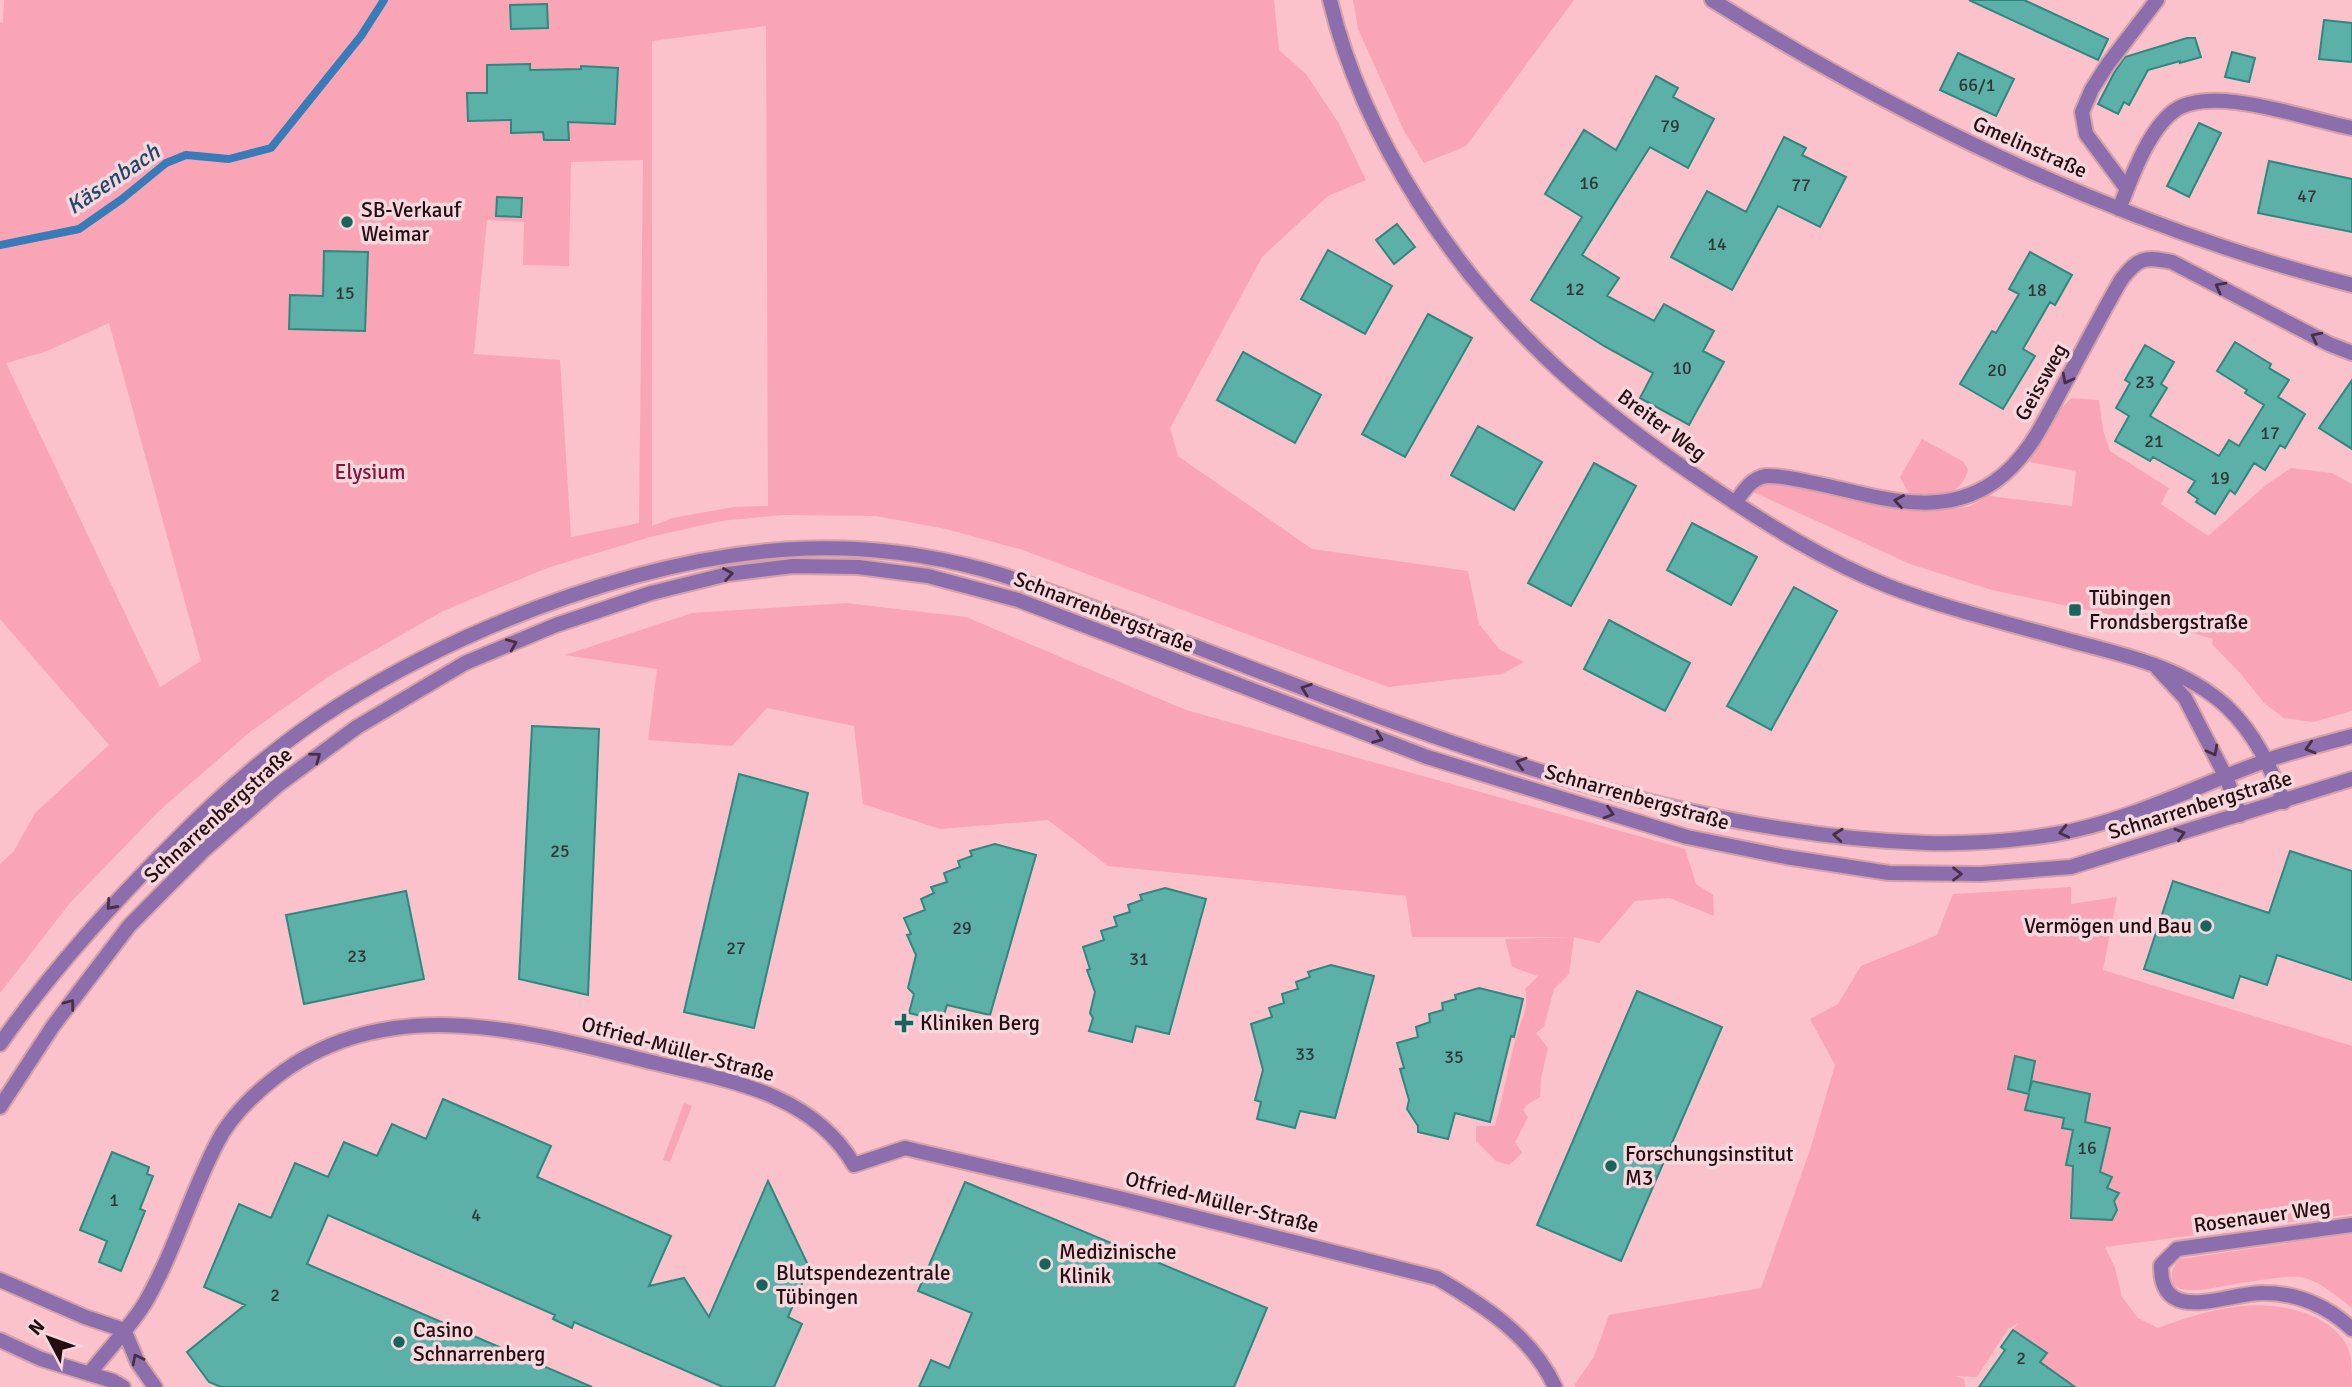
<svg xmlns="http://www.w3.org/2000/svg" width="2352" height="1387" font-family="Signika,sans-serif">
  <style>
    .green { fill: #f9a5b6; fill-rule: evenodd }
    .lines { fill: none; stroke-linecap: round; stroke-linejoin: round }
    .stream { stroke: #377bb8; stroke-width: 8 }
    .building { fill: #5bb0a7; stroke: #2f877f; stroke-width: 2 }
    .minor-casing { stroke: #d4a1aa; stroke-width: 18 }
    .tertiary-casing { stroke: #d4a1aa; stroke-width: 18 }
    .minor { stroke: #8d6eac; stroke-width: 14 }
    .tertiary { stroke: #8d6eac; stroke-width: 14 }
    .oneway { stroke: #492e47 }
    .poi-dot { fill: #19655e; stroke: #f5d8dd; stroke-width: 2.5 }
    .labels { text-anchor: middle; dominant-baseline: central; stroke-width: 7; stroke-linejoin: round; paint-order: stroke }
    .number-label { font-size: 18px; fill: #323536 }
    .street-label { font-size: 21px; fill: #240c11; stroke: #f5d8dd }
    .poi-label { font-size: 21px; fill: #240c11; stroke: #f5d8dd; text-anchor: start }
    .park-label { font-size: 21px; fill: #87143d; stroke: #f5d8dd }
    .water-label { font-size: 23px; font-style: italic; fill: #1f486b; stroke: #f5d8dd }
  </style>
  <rect width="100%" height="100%" fill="#fbc2cc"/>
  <path class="green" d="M4,0h1270l5,50 27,24 32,48 28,58 -38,16 -66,61 -92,171 8,28 134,93 156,22 11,53 20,25 25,13 -22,12 -114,13 -365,-137 -77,-21 -70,-13 -93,-1 -62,6 -71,16 -103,31 -104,43 -112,64 -80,56 -91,79 -90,93 -70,90v-129l14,-13 21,-38 74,-68 -109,-126v-597l3,1zM766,26l2,480 -34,1 -62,11 -20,8v-485zM643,160l-4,363 -68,14 -11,-177 -86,-6 13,-134 37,2 -1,43 46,1 2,-104zM109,323l92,338 -41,26 -154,-324 41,-12z
    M1353,0h221l-108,146 -42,17 -20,-32 -46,-102z
    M2071,398l28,2 4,30 7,21 59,37 -8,16 47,32 58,-51 25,-17 41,5 20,11v227l-39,11 -29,-4 -20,-15 -23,-29 -29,-30 1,-5 -30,-9 -191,-40 -82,-26 -161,-74 16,-9 41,6 113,23 49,-3 21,-11 83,10 4,-35 -47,-9 28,-49z
    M1922,439l42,23 4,8c-8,29 -33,26 -59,24l-9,-17z
    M846,603l120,14 220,93 499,139 11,35 17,11 1,21 -44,-18 -35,3 -36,42 -25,-6 -5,37 -15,15 -10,38 -8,6 12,15 -7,30 -1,19 -12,7 -5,6 5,7 -13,25 7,11 -13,12 -13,-4 -20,-20v-15h19c8,-29 13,-59 21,-88 4,-17 14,-30 9,-49l13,-13 -26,-9 -7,-28 64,-2h-157l-6,-41 -298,-30 -60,-46 -108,9 -77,-25 -9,-78 -87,-18 -35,38 -84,-6 9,-71 -92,-14 127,-42z
    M2071,887v17l46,-7 -14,73 249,76v168l-247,33 10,21 7,29 16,21 20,10c27,-10 54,-19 83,-22 37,-4 92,6 108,44 3,11 3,25 3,37h-297l7,-10 -22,-15 6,-9 -33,-23 5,-7 -11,7 -30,47 -22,-1 9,3 1,8h-390v-3l19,-27 15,-42 152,-27 49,-138 25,-85 -25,-46 28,-15 23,-38 76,-31 16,-41z
    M684,1103l8,3 -22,56 -7,-2z
    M2352,1234v74c-15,-12 -33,-28 -52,-31 -14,-2 -60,6 -76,9 -17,3 -33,7 -49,1 -6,-11 -4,-19 5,-28z"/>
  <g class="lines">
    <path class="stream" d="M0,245l79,-16 43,-30 44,-36 20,-8 43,4 42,-11 90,-112 23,-36"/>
  </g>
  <path class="building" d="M1969,0h55l84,39 -10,21z
    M547,4l1,24 -37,1 -1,-24z
    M2324,20l28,3v39l-33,-3z
    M2187,38h8l6,19 -21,6v-2l-32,9 -19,35 -5,-3 -6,12 -20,-10 16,-31 11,-16z
    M2232,52l23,6 -6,24 -24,-5z
    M1958,53l56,26 -18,37 -56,-26z
    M530,64v6l51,-1v-3l37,2 -3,56 -47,-2 1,18h-25l-1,-8 -32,1v-13l-43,1 -1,-28h20v-28z
    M1656,76l22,12 -5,9 41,22 -26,49 -38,-21 -68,108 37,23 -12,18 47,25 10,-17 50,27 -11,20 21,11 -35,63 -49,-27 13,-25 -49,-27 -73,-46 51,-83 -37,-23 39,-64 32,20z
    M2199,123l22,10 -32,64 -22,-11z
    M1784,137l22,11 -4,7 44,22 -26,50 -42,-21 -46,84 -61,-33 36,-66 39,21z
    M2269,161l83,18v53l-94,-19z
    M497,197l25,1 -1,19 -25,-1z
    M1397,224l18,23 -21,17 -18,-24z
    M1328,250l64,36 -27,48 -64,-35z
    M324,251l44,1 -3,79 -76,-2 1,-34 33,1z
    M2030,252l42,23 -17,30 -5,-3 -27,47 12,7 -32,53 -43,-25 32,-53 4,2 23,-39 -10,-5z
    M1428,314l44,24 -67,119 -43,-23z
    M2235,342l36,22 -2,4 20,12 -11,17 27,17 -20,34 -5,-3 -15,25 -11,-7 -19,31 -5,-4 -15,24 -19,-12 2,-3 -10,-7 7,-11 -42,-24 -3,4 -35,-20 14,-25 -13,-8 14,-25 -5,-3 20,-35 29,17 -13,22 6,4 -17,28 69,40 10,-16 10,6 25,-41 -19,-12 2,-3 -30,-19z
    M1243,352l78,43 -26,48 -78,-43z
    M2352,380v69l-33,-21z
    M1478,426l64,36 -28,48 -63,-35z
    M1594,463l42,23 -65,120 -43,-23z
    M1692,523l65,34 -26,48 -64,-35z
    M1794,587l43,24 -66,119 -44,-24z
    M1609,620l81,43 -25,48 -81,-42z
    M532,726l67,3 -11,266 -69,-16z
    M739,774l69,19 -54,235 -70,-16z
    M995,844l41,11 -46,160 -43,-10 -5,16 -33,-8 5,-19 -6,-6 8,-33 -9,-20 4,-1 -7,-16 21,-8 -4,-11 13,-6 -3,-6 16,-5 -3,-9 16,-6 -2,-6 14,-5 -2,-5z
    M2290,851l62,20v109l-75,-25 -10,30 -27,-9 -7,22 -89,-29 29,-88 96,32z
    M1165,888l41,11 -37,135 -33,-8 -4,16 -43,-11 4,-13 -3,-5 5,-21 -8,-22 3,-1 -7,-22 21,-7 -3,-9 16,-5 -3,-9 16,-5 -2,-7 14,-5 -2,-5z
    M406,891l18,88 -120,25 -18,-89z
    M1331,965l43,11 -39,142 -35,-7 -5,17 -38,-9 4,-17 -6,-2 8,-30 -12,-46 21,-7 -3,-9 15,-5 -2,-9 16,-5 -2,-7 14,-5 -2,-5z
    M1479,988l44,11 -9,38 -3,-1 -21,86 -35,-9 -7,26 -30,-7v-6l-11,-17 2,-9 -9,-31 4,-1 -7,-25 21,-6 -2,-10 14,-5 -1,-8 14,-4 -1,-7 14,-4 -1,-4z
    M1637,991l85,36 -101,234 -84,-36z
    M2015,1056l20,5 -6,31 3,-11 58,13 -5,28 25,6 -10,44 12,5 -5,11 12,5 -5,8 3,9 -5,10 -41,-2 2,-52 -7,-1 7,-35 -11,-2 2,-10 -39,-8 4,-16 -21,-5z
    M443,1099l108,47 -14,31 134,59 -22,50 35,-8 25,39 59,-136 41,86 -21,50 14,7 -28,63h-51l-149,-65 -2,6 -19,-9 2,-4 -227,-100 -21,49 285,123h-371l-12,-5 -22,-30 58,-47 -41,-18 35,-83 32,14 24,-55 33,14 16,-35 33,14 15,-32 34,15z
    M112,1152l37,15 -2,7 6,2 -13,33 5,2 -24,60 -22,-9 8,-21 -27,-11z
    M965,1182l302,126 -33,79h-315l12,-27 18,8 23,-55 -54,-22z
    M2013,1330l34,23 -7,9 35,25h-96l26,-37 -4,-3z"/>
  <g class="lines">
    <g class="minor-casing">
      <path id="minor" d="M1330,0c33,139 125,274 229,370 47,43 99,81 151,116 56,38 115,75 178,100 59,23 122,38 183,55 54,14 114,27 156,66 28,27 43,59 57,95
        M1712,0c199,124 412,227 640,285
        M2127,189l-41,-55 -4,-22 10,-23 16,-25 49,-64
        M2119,209c12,-30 29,-79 55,-98 37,-28 134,9 178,17
        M1735,503c8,-11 16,-25 31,-27 15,-1 33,4 48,7 60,12 124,38 180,-1 36,-25 52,-65 73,-103 18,-33 35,-66 54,-99 17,-22 23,-24 51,-18l157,82 23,9
        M2158,669l27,29 41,79 14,38
        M2352,1225l-175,24 -16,16c-1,63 66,27 103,28 34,0 64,14 88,36
        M0,1280l85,37 39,13 14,33 17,24
        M0,1340l41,19 72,22 10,6
        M89,1374c18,-23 41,-47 56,-71 29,-50 45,-108 72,-160 13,-26 36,-48 59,-66 110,-85 246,-47 367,-17 77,19 168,30 211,105l51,-17 214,50 318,80c46,27 95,58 118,109"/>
    </g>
    <g class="tertiary-casing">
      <path id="tertiary" d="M0,1044c50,-71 107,-135 169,-197 51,-52 107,-102 169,-141 93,-58 192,-101 297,-130 118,-32 227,-39 346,-7 42,11 83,28 123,43 57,21 113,43 170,65 205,79 431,159 653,166 43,1 87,-2 129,-9 73,-13 140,-48 209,-73 28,-10 58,-17 87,-25
        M0,1107l53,-81 76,-100 74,-75 75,-66 79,-58 108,-64 91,-38 95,-32 77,-19 65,-8 65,1 70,9 90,24 409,157 260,80 99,20 103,16 92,1 90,-7 281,-88"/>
    </g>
    <use href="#minor" class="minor"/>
    <use href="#tertiary" class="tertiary"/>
  </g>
  <defs><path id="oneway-chevron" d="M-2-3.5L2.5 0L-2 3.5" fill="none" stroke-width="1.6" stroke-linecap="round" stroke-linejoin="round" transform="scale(1.75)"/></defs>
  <g class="oneway">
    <use href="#oneway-chevron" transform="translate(2220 287) rotate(-152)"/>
    <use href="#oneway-chevron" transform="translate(2316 337) rotate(-153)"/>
    <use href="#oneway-chevron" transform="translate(2067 379) rotate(118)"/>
    <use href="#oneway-chevron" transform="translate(1899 501) rotate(-170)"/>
    <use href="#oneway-chevron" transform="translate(728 574) rotate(-10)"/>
    <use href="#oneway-chevron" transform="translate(512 644) rotate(-23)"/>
    <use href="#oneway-chevron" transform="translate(1306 689) rotate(-160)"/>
    <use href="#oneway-chevron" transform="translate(1378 738) rotate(21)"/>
    <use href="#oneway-chevron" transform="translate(2310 748) rotate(164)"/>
    <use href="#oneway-chevron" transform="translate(2213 751) rotate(62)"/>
    <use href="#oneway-chevron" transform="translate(316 757) rotate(-36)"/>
    <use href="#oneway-chevron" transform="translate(1521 763) rotate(-163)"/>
    <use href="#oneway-chevron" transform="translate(1609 813) rotate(17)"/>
    <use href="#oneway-chevron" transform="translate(2064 832) rotate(167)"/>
    <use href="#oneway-chevron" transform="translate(2180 834) rotate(-17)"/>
    <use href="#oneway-chevron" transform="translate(1838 835) rotate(-174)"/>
    <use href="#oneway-chevron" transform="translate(1957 874)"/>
    <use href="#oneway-chevron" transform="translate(111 905) rotate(132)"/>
    <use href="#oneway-chevron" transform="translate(70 1004) rotate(-53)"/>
    <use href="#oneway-chevron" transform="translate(137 1359) rotate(-117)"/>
  </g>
  <g class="poi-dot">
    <circle cx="347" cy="222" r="7"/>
    <rect x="2068" y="603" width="14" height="14" rx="3.5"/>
    <circle cx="2206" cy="926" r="7"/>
    <path d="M900.5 1012.5h7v7h7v7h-7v7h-7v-7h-7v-7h7z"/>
    <circle cx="1611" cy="1166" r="7"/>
    <circle cx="1045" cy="1264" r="7"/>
    <circle cx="762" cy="1285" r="7"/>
    <circle cx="399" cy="1342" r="7"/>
  </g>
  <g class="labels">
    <g class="number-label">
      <text x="1977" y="85">66/1</text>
      <text x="1670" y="126">79</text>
      <text x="1589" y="183">16</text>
      <text x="1801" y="185">77</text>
      <text x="2307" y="196">47</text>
      <text x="1717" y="244">14</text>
      <text x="1575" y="289">12</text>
      <text x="2037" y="290">18</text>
      <text x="345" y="293">15</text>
      <text x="1682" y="368">10</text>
      <text x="1997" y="370">20</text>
      <text x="2145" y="382">23</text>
      <text x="2270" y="433">17</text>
      <text x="2154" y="441">21</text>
      <text x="2220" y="478">19</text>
      <text x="560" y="851">25</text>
      <text x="962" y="928">29</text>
      <text x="736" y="948">27</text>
      <text x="357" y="956">23</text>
      <text x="1139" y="959">31</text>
      <text x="1305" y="1054">33</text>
      <text x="1454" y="1057">35</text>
      <text x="2087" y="1148">16</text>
      <text x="114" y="1200">1</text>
      <text x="476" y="1215">4</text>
      <text x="275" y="1295">2</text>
      <text x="2021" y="1358">2</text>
    </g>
    <g class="street-label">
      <text transform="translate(2030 147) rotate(24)">Gmelinstraße</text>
      <text transform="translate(2041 382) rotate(-61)">Geissweg</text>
      <text transform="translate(1662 425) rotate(37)">Breiter Weg</text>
      <text transform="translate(1104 612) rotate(21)">Schnarrenbergstraße</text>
      <text transform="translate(1637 797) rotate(16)">Schnarrenbergstraße</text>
      <text transform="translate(2200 805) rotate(-17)">Schnarrenbergstraße</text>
      <text transform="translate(218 815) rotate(-42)">Schnarrenbergstraße</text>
      <text transform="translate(678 1049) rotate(15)">Otfried-Müller-Straße</text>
      <text transform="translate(1222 1202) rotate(14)">Otfried-Müller-Straße</text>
      <text transform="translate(2262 1216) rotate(-8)">Rosenauer Weg</text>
    </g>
    <g class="poi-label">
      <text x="361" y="210">SB-Verkauf<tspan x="361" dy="24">Weimar</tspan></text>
      <text x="2089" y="598">Tübingen<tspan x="2089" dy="24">Frondsbergstraße</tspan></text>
      <text x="2192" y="926" text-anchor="end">Vermögen und Bau</text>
      <text x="920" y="1023">Kliniken Berg</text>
      <text x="1625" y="1154">Forschungsinstitut<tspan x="1625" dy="24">M3</tspan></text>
      <text x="1059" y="1252">Medizinische<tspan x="1059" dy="24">Klinik</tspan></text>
      <text x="776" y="1273">Blutspendezentrale<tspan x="776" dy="24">Tübingen</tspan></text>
      <text x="413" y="1330">Casino<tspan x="413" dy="24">Schnarrenberg</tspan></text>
    </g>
    <g class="park-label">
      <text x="370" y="472">Elysium</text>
    </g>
    <g class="water-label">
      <text transform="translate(113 179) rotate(-34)">Käsenbach</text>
    </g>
  </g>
  <g transform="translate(49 1338) rotate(311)" stroke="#f5d8dd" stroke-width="5" paint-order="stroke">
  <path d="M0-5L12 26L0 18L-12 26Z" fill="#240c11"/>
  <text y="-10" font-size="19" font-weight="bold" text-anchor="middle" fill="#240c11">N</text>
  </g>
</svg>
